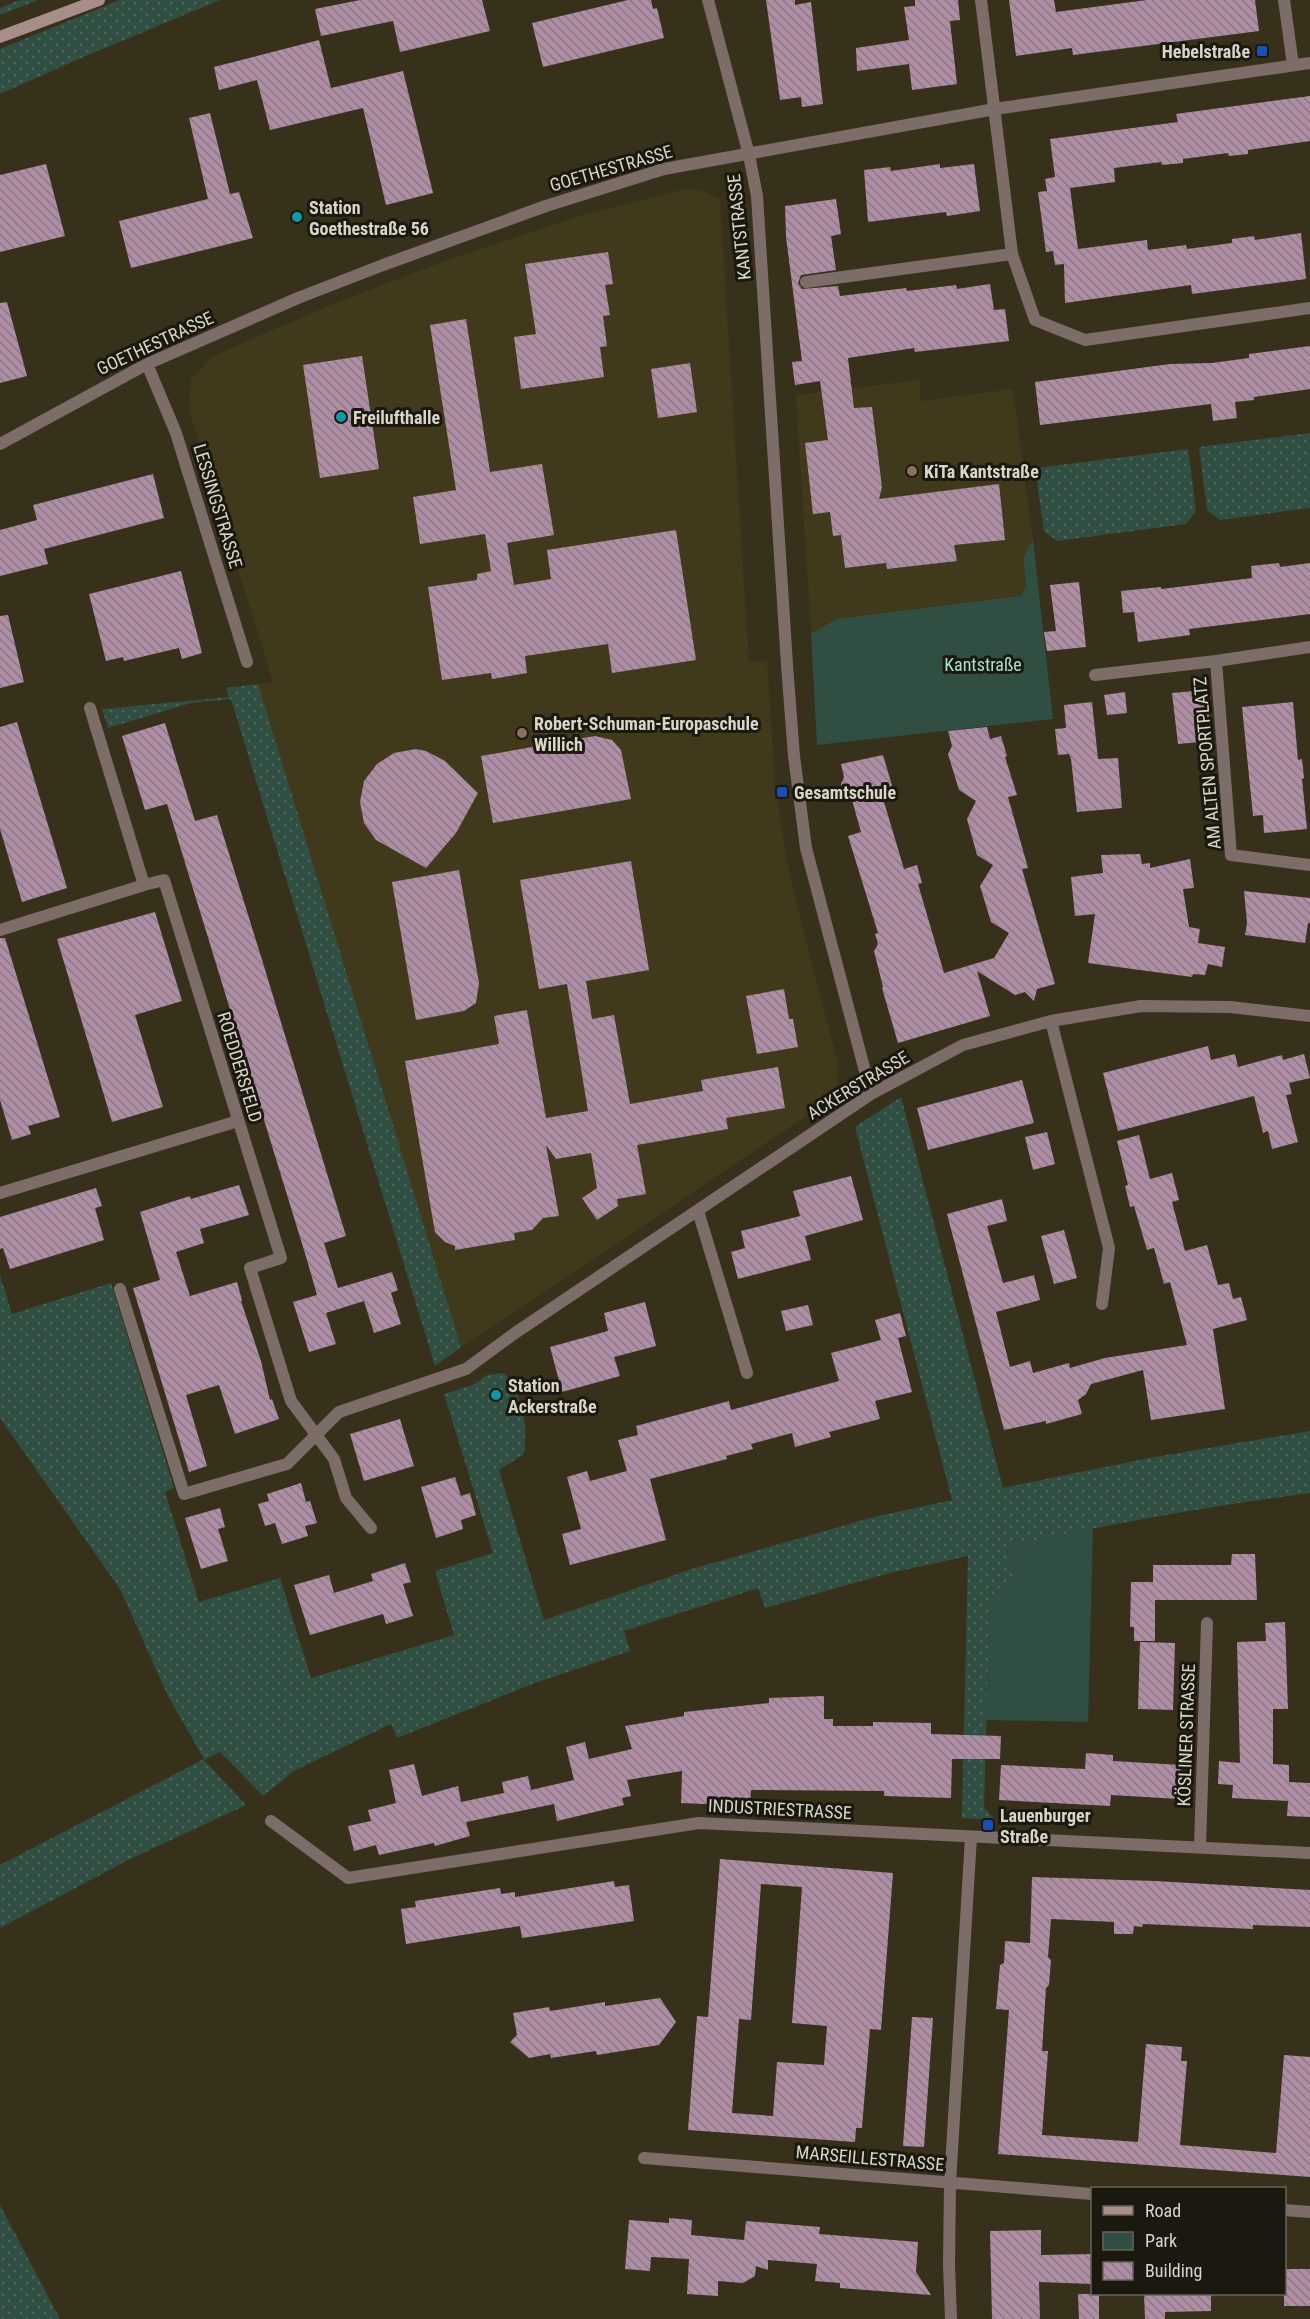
<svg xmlns="http://www.w3.org/2000/svg" width="1310" height="2319" font-family="'Roboto Condensed',sans-serif">
  <style>
    .built { fill: #41391c }
    .grass { fill: url(#grass-dots) }
    .green { fill: #304f42 }
    .building { fill: url(#building-back-hatch); fill-rule: evenodd }
    .lines { fill: none; stroke-linecap: round; stroke-linejoin: round }
    .minor { stroke: #7d6d69; stroke-width: 12 }
    .secondary { stroke: #a78e88; stroke-width: 12 }
    .transit-dot { fill: #1a4fb4; stroke: #1b190f; stroke-width: 2 }
    .culture-dot { fill: #0f9aa8; stroke: #1b190f; stroke-width: 2 }
    .education-dot { fill: #8d6e63; stroke: #1b190f; stroke-width: 2 }
    .labels { text-anchor: middle; dominant-baseline: central; stroke-width: 6; stroke-linejoin: round; paint-order: stroke }
    .poi-label { font-size: 18px; font-weight: bold; fill: #d9d5c8; stroke: #1b190f; text-anchor: start }
    .street-label { font-size: 18px; fill: #d9d5c8; stroke: #1b190f }
    .park-label { font-size: 18px; fill: #a3e3c6; stroke: #1b190f }
  </style>
  <defs>
    <pattern id="grass-dots" width="8" height="8" patternUnits="userSpaceOnUse" patternTransform="scale(1.5)"><rect width="8" height="8" fill="#304f42"/><path d="M2 2h.1M6 6h.1" fill="none" stroke="#4d675c" stroke-width="1.8" stroke-linecap="round"/></pattern>
    <pattern id="building-back-hatch" width="6" height="6" patternUnits="userSpaceOnUse" patternTransform="scale(1.5)"><rect width="6" height="6" fill="#ad8ea4"/><path d="M-1 5l2 2M0 0l6 6M5-1l2 2" fill="none" stroke="#8d7785"/></pattern>
  </defs>
  <rect width="100%" height="100%" fill="#37311b"/>
  <path class="built" d="M681,190h19l20,9 29,463 18,-2 8,122 11,74 17,74 35,133 -1,22 -14,20 -362,242 -203,-663 15,-2 -84,-272 2,-31 22,-23 120,-52 112,-43 138,-46z
    M920,380v21l93,-12 20,151 -10,17 3,28 -5,11 -185,23 -25,15 -15,-239z"/>
  <path class="grass" d="M20,0h18l-38,15v-7z
    M120,0h100l-139,58 -81,36v-45z
    M1310,433v75l-90,12 -13,-10 -8,-63z
    M1188,449l8,62 -10,13 -129,17 -13,-10 -9,-63z
    M258,684l203,663 -26,19 -204,-667 -40,4 -83,25 -6,-19 127,-12 -3,-9z
    M901,1097l102,391 146,-30 161,-27v62c-102,13 -203,32 -304,53l8,28 -24,24 -6,209 11,13 -33,-2 6,-262 -78,17 -125,35 -7,-20 -134,43 6,20 -95,32 -138,55 -6,-14 -97,47 -31,25 -43,-44 -16,8 42,45 -116,54 -130,69v-63l204,-106 -36,-63 -48,-107 -120,-171v-143l12,39 99,-31 63,205 -9,4 34,110 81,-24 31,100 143,-43 -19,-64 58,-18 -49,-159 29,-9 14,-10 17,-2c19,22 24,52 20,81l-25,16 45,150 148,-51 182,-52 78,-17 -97,-373z
    M0,2205l60,114h-60z"/>
  <path class="green" d="M1033,540l20,179 -236,26 -6,-111 25,-15 185,-23 5,-11 -3,-28z
    M1093,1528l-5,194 -102,-2 4,-122 24,-24 -8,-28z"/>
  <path class="building" d="M360,0h122l8,31 -90,21 -7,-31 -72,15 -6,-27z
    M628,0h23l2,9 4,-1 7,30 -121,29 -11,-44z
    M766,0h29v5l16,-3 12,102 -21,3 -1,-10 -21,3z
    M915,0h43l2,20 -10,1 7,63 -45,6 -3,-26 -52,7 -1,-23 53,-8 -5,-33 11,-1z
    M1009,0h45l2,12 91,-12h108l4,31 -186,24 -1,-7 -56,8z
    M319,40l12,48 72,-17 30,122 -47,12 -23,-97 -93,22 -13,-50 -38,10 -5,-23z
    M1310,96v45l-62,9v4l-19,2 -1,-3 -45,6v4l-21,2 -1,-3 -47,6 1,14 -45,6 8,61 69,-9 1,10 38,-5 1,4 45,-6v-4l22,-3 1,4 46,-7 5,46 -114,15 -1,-9 -126,18 -1,-39 -9,1 -2,-14 -7,1 -8,-60 9,-1 -2,-12 10,-2 -5,-38 128,-17 -2,-8z
    M210,113l20,81 9,-2 14,46 -122,30 -12,-47 89,-22 -19,-81z
    M46,164l19,72 -65,16v-77z
    M940,164v4l34,-4 6,47 -33,5 -1,-4 -78,10 -4,-52 26,-3 1,4z
    M836,199l5,35 -10,2 5,34 -35,5 -3,8 4,6 36,-3 2,10 66,-8 1,3 49,-6 1,4 33,-5 4,26 11,-1 4,32 -94,11 -1,-4 -66,10 6,50 18,-1 10,80 -3,12 120,-15 6,56 -51,5 3,16 -70,8 -1,-6 -41,5 -4,-33 -8,1 -3,-24 -17,2 -8,-71 23,-3 -8,-59 -25,4 -3,-23 10,-1 -16,-124 -1,-31z
    M608,252l5,32 -8,1 5,30 -7,1 4,30 -7,1 4,30 -83,12 -7,-52 22,-3 -11,-70z
    M7,302l20,74 -27,7v-80z
    M466,319l24,153 52,-8 12,71 -47,8 7,42 37,-6 -4,-29 129,-20 20,130 -84,13 -4,-29 -83,12 2,17 -35,6 -1,-6 -49,7 -14,-93 49,-7v-6l14,-3 -6,-37 -65,10 -7,-47 43,-7 -26,-165z
    M1310,346v43l-56,8v3l-19,2 2,16 -24,3 -2,-17 -171,21 -5,-43 135,-18 42,-1 37,-5v-4z
    M362,356l17,113 -59,9 -17,-113z
    M690,363l7,49 -39,6 -7,-49z
    M153,474l11,44 -120,31 4,15 -48,12v-46l37,-10 -4,-15z
    M1279,563l1,4 30,-4v51l-121,15 1,6 -52,7 -4,-30 -11,1 -2,-22 40,-4v2l91,-11 -1,-12z
    M181,571l21,82 -20,6 -3,-11 -55,13 -1,-4 -17,4 -17,-67z
    M1079,582l7,65 -39,4 -3,-19 12,-1 -6,-46z
    M8,615l16,67 -24,6v-72z
    M1206,690l3,28 -11,1 2,23 -22,2 -6,-51z
    M1125,692l2,21 -20,2 -3,-20z
    M1092,702l6,57 20,-1 4,50 -45,4 -6,-53 -2,-5 -11,1 -3,-26 11,-1 -2,-23z
    M1293,702l5,58 4,-1 2,19 -2,1 5,50 -43,4 -1,-18 -10,1 -11,-109z
    M17,722l50,166 -45,14 -22,-73v-102z
    M165,723l30,98 22,-6 46,148 83,273 -22,7 14,45 54,-16 6,18 -7,3 10,31 -27,9 -10,-32 -38,12 10,31 -27,8 -16,-50 24,-7 -10,-35 -140,-456 -22,6 -23,-74z
    M987,727l3,12 11,-3 6,20 -2,1 12,38 -9,2 20,71 -6,1 33,115 -18,5 -3,12 -9,-9 -10,3 -38,-24 13,45 -92,27 -16,-55 1,-1 -9,-36 4,-7 -3,-10 3,-1 -30,-97 13,-4 -9,-32 -8,-5 -3,-11 3,-7 -3,-13 42,-9 13,44 -12,3 20,67 13,-4 5,18 -4,1 26,89 50,-15 15,-25 -18,-11 -11,-36 13,-21 -16,-10 -10,-36 9,-18 -17,-11 -11,-36 4,-8 -4,-15z
    M595,736l17,4 9,10 10,49 -138,24 -12,-67z
    M416,749l10,2 19,10 33,32 -22,40 -30,35 -50,-28 -12,-17 -4,-21 4,-21 13,-17 17,-11z
    M1140,854l2,10 8,-1v5l40,-9 4,29 -11,1 6,38 11,2 -2,14 27,4 -3,20 -14,-3 -3,11 -12,-1 -1,3 -104,-14 7,-49 -20,2 -4,-39 32,-4 -2,-18z
    M631,861l18,109 -63,11 6,38 22,-4 16,89 73,-13 -2,-11 77,-13 7,41 -59,10 2,11 -91,16 9,49 -29,5 1,7 -21,14 -15,-22 15,-10 -6,-35 -35,6 -10,-14 13,71 -16,2 -11,12 -18,3 1,7 -60,10v-4l-10,-4 -10,-10 -30,-171 94,-17 -5,-28 33,-6 19,108 42,-7 -21,-127 -28,5 -19,-109z
    M459,870l20,113 -3,20 -12,8 -48,9 -24,-138z
    M1244,891l66,7v25h-2l-3,20 -60,-8 2,-12z
    M155,912l27,89 -47,14 28,92 -51,15 -55,-183z
    M0,938h5l55,179 -32,9 3,8 -19,6 -12,-40z
    M784,989l5,30h4l5,28 -41,7 -11,-58z
    M1208,1046l3,14 24,-6 3,13 44,-12 1,5 21,-6 6,24 -21,5 3,11 -6,1 12,47 -26,7 -4,-18 -5,2 -9,-37 -136,35 -15,-58z
    M1022,1080l12,43 -106,27 -11,-42z
    M1047,1132l8,32 -22,6 -8,-33z
    M1139,1135l11,44 22,-6 7,27 -7,2 13,49 22,-6 11,40 11,-2 4,16 8,-2 6,23 -34,9 12,80 -74,11 -8,-50 -52,14 -5,10 -8,6 4,14 -36,10v-3l-42,9 -57,-216 55,-15 5,22 -20,5 16,57 31,-8 6,25 -44,12 14,55 20,-6 3,12 36,-10 1,5 35,-10 82,-13 -17,-63 -6,2 -10,-36 -7,2 -13,-44 -4,1 -5,-21 3,-1 -11,-44z
    M851,1176l12,44 -58,16 6,24 -73,19 -7,-27 14,-4 -4,-17 59,-15 -7,-25z
    M239,1185l10,30 -49,14 4,14 -28,9 14,44 47,-14 5,18 -1,1 20,60 9,39 2,-1 7,20 -44,15 -16,-49 -33,10 21,71 -18,6 -56,-184 27,-8 -20,-68 50,-16 1,3z
    M96,1188l6,18 -7,2 9,32 -94,29 -7,-21 -3,1v-32z
    M1064,1230l13,48 -23,6 -13,-48z
    M645,1302l11,44 -42,11 6,19 -58,16 -12,-45 58,-16 -4,-18z
    M808,1305l5,20 -27,6 -5,-20z
    M900,1313l6,23 -8,2 14,54 -37,9 5,18 -51,13 2,5 -36,10 -3,-14 -41,11 2,5 -27,7 1,3 -77,20 16,61 -96,25 -8,-31 19,-5 -14,-52 20,-6 3,10 37,-10 -9,-31 20,-5 -2,-9 93,-25 2,9 108,-29 -8,-28 50,-13 -6,-20z
    M400,1419l14,47 -50,15 -14,-47z
    M455,1477l6,19 9,-3 6,22 -15,5 2,9 -27,9 -15,-51z
    M301,1483l5,19 4,-1 7,22 -12,3 3,10 -26,8 -7,-21 -10,3 -7,-22 11,-3 -2,-7z
    M220,1508l5,19 -7,2 10,32 -27,8 -16,-51z
    M1232,1554h23l2,46h-102v41h-21v-14h-4l1,-45h22v-17h78z
    M405,1563l6,19 -8,2 10,32 -27,8 -3,-10 -73,21 -16,-50 35,-10 5,18 39,-12 -2,-7z
    M1285,1622l3,87h-15v55l16,1v17l21,1v34l-23,-1 1,-15 -56,-3 1,-13 -15,-1 1,-23 21,2 -3,-121 29,-1 -1,-18z
    M1140,1642l35,1 -2,67 -35,-1z
    M824,1696v23h9v7h40v-4l58,1v11l70,2 -1,23h-48l-1,39 -67,-2v-5l-133,-1 -1,16 -69,-3 1,-32 -55,9 4,16 -9,2 2,7 -67,16 -3,-17 -88,18 4,14 -35,10 -1,-3 -55,12 -3,-10 -22,6 -6,-25 23,-5 -3,-11 28,-7 -7,-33 25,-6 8,32 36,-10 3,16 43,-9 -2,-11 26,-6 3,14 43,-10 -8,-33 19,-5 4,17 43,-10 -7,-23 59,-10v-4l85,-9v-5z
    M1086,1753l27,2v6l68,4 -2,34 -68,-4 -1,11 -111,-6 2,-35 84,4z
    M720,1859l173,14 -12,157 -11,-1 -8,99h-6l-1,14 -167,-12 9,-114 11,1zM761,1884l41,3 -10,136 35,3 -3,39 -47,-3 -4,54 -41,-3 7,-94 12,1z
    M1032,1877l123,4 155,9v37l-57,-2v4l-110,-5 -1,3 -8,-1 -1,8h-19v-12l-63,-3 -3,38 3,3 -2,25 -3,3 -4,63h6l-6,84 96,7 8,-98 36,3 -1,14h6l-7,84 96,8 8,-98 26,2v120l-312,-23 11,-144 -13,-1 4,-44 4,-2 1,-22 25,2z
    M614,1881l1,6 14,-2 5,36 -112,17 -2,-12 -114,18 -5,-35 15,-2 -1,-6 85,-13 1,6 14,-2v5z
    M660,1998l16,24 -17,23 -62,10 -1,-4 -45,7 -1,-4 -21,4 -19,-16 7,-7 -4,-22 36,-6 1,4 55,-9v4z
    M912,2017l21,1 -9,129 -21,-1z
    M669,2218l23,2 -1,15 53,5 2,-19 74,6 -1,7 99,8 -2,30 15,23 -91,-7v-5l-25,-2 2,-17 -49,-4v10l-12,-4 -1,10 -12,7 -25,-2v15l-31,-2 2,-35 -38,-2 -1,14 -25,-2 4,-49 40,3z
    M1041,2230v25l51,-1v30l-53,-2 1,37h-48l-2,-88z
    M1284,2269h26v37h-26z
    M1078,2294h21v25h-20z
    M1144,2294h67v17l-46,1v7h-20z"/>
  <g class="lines">
    <path class="minor" d="M708,0l41,155 8,41 30,469 7,91 12,92 65,246
      M981,0l31,254 23,66 50,20 225,-32
      M1284,0l9,65
      M806,282l206,-28
      M147,364l29,69 71,229
      M0,444l147,-80 151,-66 85,-33 163,-59 118,-37 331,-60 315,-46
      M1310,647l-94,14 15,194 79,10
      M1095,675l121,-14
      M90,708l54,177 20,-5 117,378 -31,10 41,133 43,58 12,39 25,30
      M0,930l144,-45
      M1051,1021l58,227 -7,56
      M0,1193l238,-72
      M698,1211l49,162
      M120,1289l64,205 103,-30 52,-52 127,-43 49,-36 356,-239 92,-49 88,-24 90,-15 89,1 80,9
      M271,1821l77,57 351,-55 611,30
      M1200,1847l7,-224
      M644,2158l448,36
      M1284,2210l26,2
      M951,2319l-2,-54 1,-82 21,-346"/>
    <path class="secondary" d="M0,37l99,-37"/>
  </g>
  <g class="transit-dot">
    <rect x="1256" y="45" width="12" height="12" rx="3"/>
    <rect x="776" y="786" width="12" height="12" rx="3"/>
    <rect x="982" y="1819" width="12" height="12" rx="3"/>
  </g>
  <g class="culture-dot">
    <circle cx="297" cy="217" r="6"/>
    <circle cx="341" cy="417" r="6"/>
    <circle cx="496" cy="1395" r="6"/>
  </g>
  <g class="education-dot">
    <circle cx="912" cy="471" r="6"/>
    <circle cx="522" cy="733" r="6"/>
  </g>
  <g class="labels">
    <g class="poi-label">
      <text x="1250" y="51" text-anchor="end">Hebelstraße</text>
      <text x="309" y="207">Station<tspan x="309" dy="21">Goethestraße 56</tspan></text>
      <text x="353" y="417">Freilufthalle</text>
      <text x="924" y="471">KiTa Kantstraße</text>
      <text x="534" y="723">Robert-Schuman-Europaschule<tspan x="534" dy="21">Willich</tspan></text>
      <text x="794" y="792">Gesamtschule</text>
      <text x="508" y="1385">Station<tspan x="508" dy="21">Ackerstraße</tspan></text>
      <text x="1000" y="1815">Lauenburger<tspan x="1000" dy="21">Straße</tspan></text>
    </g>
    <g class="street-label">
      <text transform="translate(611 168) rotate(-16)">GOETHESTRASSE</text>
      <text transform="translate(739 227) rotate(-96)">KANTSTRASSE</text>
      <text transform="translate(155 343) rotate(-25)">GOETHESTRASSE</text>
      <text transform="translate(218 506) rotate(73)">LESSINGSTRASSE</text>
      <text transform="translate(1207 763) rotate(-95)">AM ALTEN SPORTPLATZ</text>
      <text transform="translate(240 1067) rotate(73)">ROEDDERSFELD</text>
      <text transform="translate(858 1085) rotate(-31)">ACKERSTRASSE</text>
      <text transform="translate(1186 1735) rotate(-88)">KÖSLINER STRASSE</text>
      <text transform="translate(780 1809) rotate(3)">INDUSTRIESTRASSE</text>
      <text transform="translate(870 2158) rotate(5)">MARSEILLESTRASSE</text>
    </g>
    <g class="park-label">
      <text x="983" y="664">Kantstraße</text>
    </g>
  </g>
  <rect x="1091" y="2187" width="195" height="108" fill="#1b190f" stroke="#676459" stroke-width="1.5"/>
  <rect x="1103" y="2206" width="30" height="9" fill="#a78e88" stroke="#676459" stroke-width="1.5"/>
  <text x="1145" y="2217" font-size="18" fill="#d9d5c8">Road</text>
  <rect x="1103" y="2232" width="30" height="18" fill="#304f42" stroke="#676459" stroke-width="1.5"/>
  <text x="1145" y="2247" font-size="18" fill="#d9d5c8">Park</text>
  <rect x="1103" y="2262" width="30" height="18" fill="url(#building-back-hatch)" stroke="#676459" stroke-width="1.5"/>
  <text x="1145" y="2277" font-size="18" fill="#d9d5c8">Building</text>
</svg>
